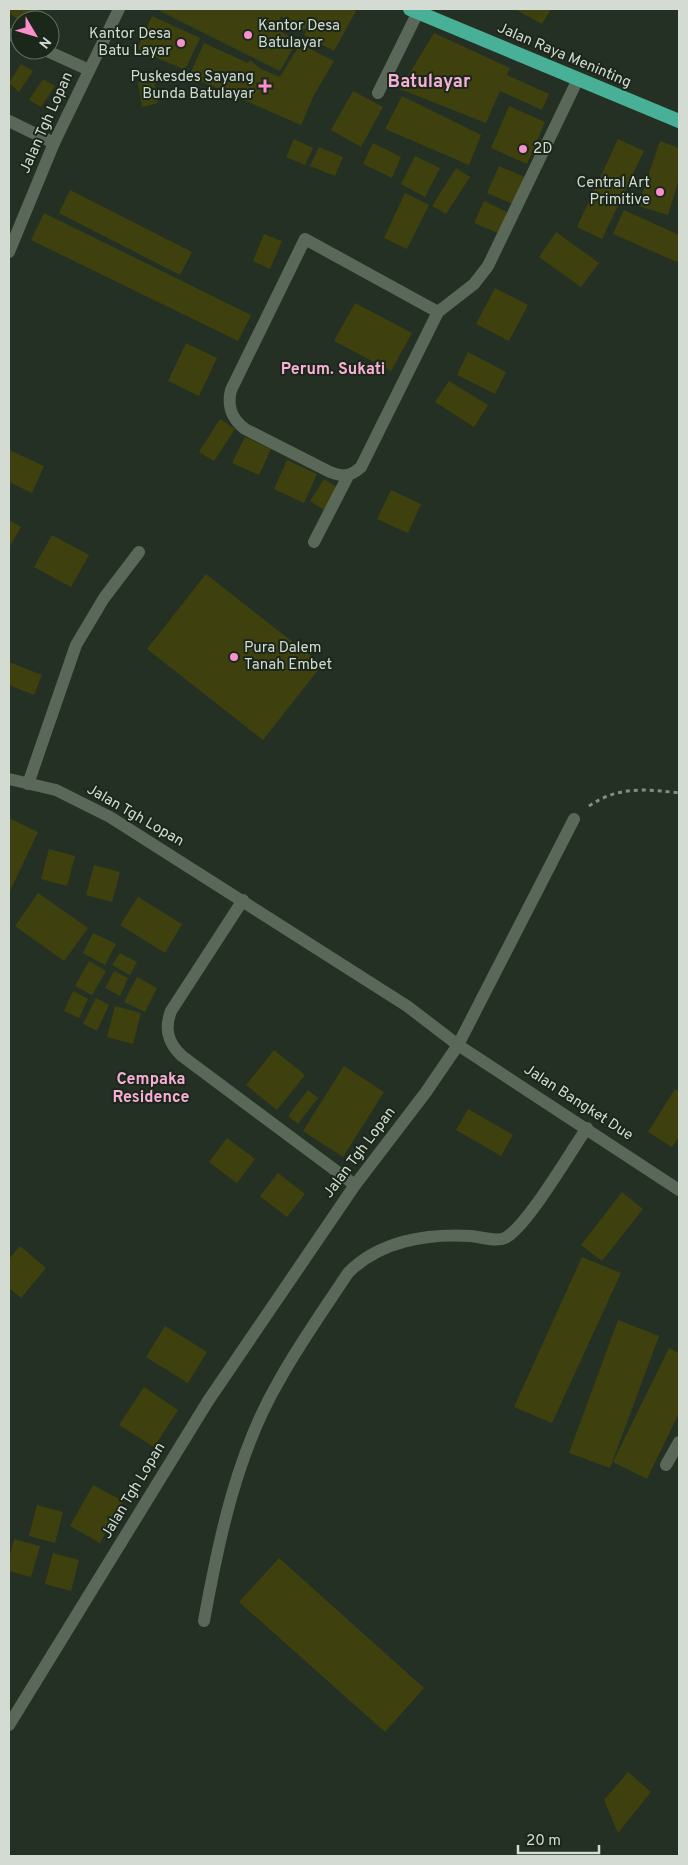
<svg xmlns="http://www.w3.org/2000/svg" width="688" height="1865" font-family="Overpass,sans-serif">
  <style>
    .building { fill: #3e410e }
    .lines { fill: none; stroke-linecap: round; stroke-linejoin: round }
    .path { stroke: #838d82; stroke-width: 3; stroke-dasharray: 4 4; stroke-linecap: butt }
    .service { stroke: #5a6859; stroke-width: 12 }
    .minor { stroke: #5a6859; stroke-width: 12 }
    .tertiary { stroke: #5a6859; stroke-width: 12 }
    .trunk { stroke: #48b096; stroke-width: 14 }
    .poi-dot { fill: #f890cc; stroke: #1a271a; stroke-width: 2 }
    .labels { text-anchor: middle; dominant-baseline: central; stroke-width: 4; stroke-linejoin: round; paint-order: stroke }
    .poi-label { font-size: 15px; fill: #d3dbd2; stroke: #1a271a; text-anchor: start }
    .street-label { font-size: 15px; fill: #d3dbd2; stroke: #1a271a }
    .neighbourhood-label { font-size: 16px; font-weight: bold; fill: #f8aed6; stroke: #1a271a }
    .quarter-label { font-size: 18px; font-weight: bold; fill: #f8aed6; stroke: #1a271a }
  </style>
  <rect width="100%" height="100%" fill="#243023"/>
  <path class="building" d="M9,9h30l-8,11 -11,1 -11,-8z
    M156,9h195l5,2 -22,40 -30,-16 10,-19 -10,15 -23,-15 -4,13 20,12 -17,30z
    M515,9h36l-9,15z
    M152,16l48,22 -15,32 -48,-21z
    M434,33l76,35 -3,7 42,19 -7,16 -42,-19 -14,32 -86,-34z
    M204,43l44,20 2,-3 11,9 19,8 20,-33 34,17 -20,34 -13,30 -112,-49z
    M21,64l12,7 -14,21 -10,-9z
    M43,79l12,7 -14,21 -12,-7z
    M154,79l4,24 -16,4 -4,-25z
    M353,91l30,16 -22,40 -30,-17z
    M402,96l79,39 -12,30 -84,-36z
    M509,106l36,16 -18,42 -36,-16z
    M294,139l19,9 -8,17 -19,-8z
    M618,139l26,12 -42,88 -25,-12z
    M660,141l19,7v31l-11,36 -30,-9z
    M373,143l28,14 -9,21 -29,-14z
    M319,147l24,10 -8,19 -25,-10z
    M415,156l25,12 -15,29 -24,-13z
    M499,166l26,11 -12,27 -26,-11z
    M456,168l14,9 -24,37 -14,-8z
    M70,190l122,62 -12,23 -121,-62z
    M405,193l24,12 -22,44 -23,-11z
    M484,201l25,12 -9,21 -26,-11z
    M624,210l55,25v23l-2,4 -64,-28z
    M44,213l207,102 -13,26 -207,-101z
    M556,232l43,31 -18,24 -42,-30z
    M264,234l18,7 -12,28 -17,-8z
    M495,288l33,17 -19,36 -33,-17z
    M355,303l57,30 -21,38 -57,-30z
    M186,343l31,15 -18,38 -31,-15z
    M468,352l38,20 -11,22 -38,-19z
    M449,381l39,24 -14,22 -39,-25z
    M220,419l15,10 -21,32 -15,-9z
    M245,437l26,12 -12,26 -27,-12z
    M9,450l35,16 -12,27 -23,-11z
    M287,460l30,14 -13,29 -30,-14z
    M324,479l14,9 -14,22 -14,-9z
    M391,490l30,14 -13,29 -31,-14z
    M9,520l12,7 -12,21z
    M52,535l37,20 -18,32 -37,-20z
    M206,574l116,91 -59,75 -116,-91z
    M9,662l33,13 -8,20 -25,-10z
    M9,818l29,14 -29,61z
    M49,849l26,7 -8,30 -26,-7z
    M94,865l26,7 -8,30 -26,-7z
    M38,893l50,35 -24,33 -49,-35z
    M138,897l44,27 -17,29 -45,-28z
    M93,933l23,11 -11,21 -22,-12z
    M120,953l17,9 -7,13 -18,-10z
    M89,961l17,10 -14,24 -17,-9z
    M114,971l14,7 -8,18 -15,-8z
    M137,977l20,11 -12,24 -21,-10z
    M73,991l15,8 -9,19 -15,-7z
    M96,998l13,7 -12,26 -14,-7z
    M115,1006l26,7 -8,31 -26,-7z
    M274,1050l31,25 -28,35 -31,-25z
    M344,1066l40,26 -41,65 -40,-26z
    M675,1089l4,3v45l-7,10 -24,-15z
    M308,1090l10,8 -20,26 -10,-8z
    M468,1109l45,26 -12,21 -45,-26z
    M227,1138l28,21 -18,24 -28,-21z
    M278,1173l27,21 -18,23 -27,-21z
    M622,1192l21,17 -41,52 -21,-16z
    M20,1246l26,22 -25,30 -12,-10v-29z
    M582,1257l39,16 -69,150 -38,-16z
    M618,1320l41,16 -49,132 -41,-15z
    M165,1326l42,26 -19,31 -42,-26z
    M669,1348l10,5v60l-32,66 -34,-17z
    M144,1387l34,23 -24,37 -35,-22z
    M93,1485l30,16 -23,42 -30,-17z
    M37,1505l26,7 -8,31 -26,-7z
    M14,1539l26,7 -9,31 -22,-6v-13z
    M53,1553l26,7 -8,31 -26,-7z
    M279,1558l145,130 -39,44 -146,-130z
    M628,1772l23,20 -33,41 -14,-33z"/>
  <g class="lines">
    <path class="path" d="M589,806c29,-20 57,-17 90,-13"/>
    <path class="service" d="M438,312l-133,-73 -74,151c-4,16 0,28 14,39l85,43c13,5 20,5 31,-5l77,-155 36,-28 14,-18 90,-187
      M314,542l34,-66
      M666,1465l13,-23
      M204,1621c15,-83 33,-169 76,-242 20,-36 45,-71 68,-106 31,-32 80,-40 123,-37 10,1 25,6 34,2 22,-11 65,-86 82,-110"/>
    <path class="minor" d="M9,34l11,5
      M45,50l44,20
      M378,93l40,-81
      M9,121l45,22
      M28,784l48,-139 28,-47 35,-46
      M574,819l-116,226 221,145
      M243,900l-72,111c-7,18 -3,32 11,45l173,129"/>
    <path class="tertiary" d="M9,252l45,-109 65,-134
      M9,779l47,11 54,27 297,189 51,39 -32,47 -71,93 -147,216 -199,324"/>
    <path class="trunk" d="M410,9l269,112"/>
  </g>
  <g class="poi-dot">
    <circle cx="248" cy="35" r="5"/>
    <circle cx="181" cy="43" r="5"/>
    <path d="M262.5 78.5h5v5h5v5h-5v5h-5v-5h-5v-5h5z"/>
    <circle cx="523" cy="149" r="5"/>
    <circle cx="660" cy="192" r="5"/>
    <circle cx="234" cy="657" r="5"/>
  </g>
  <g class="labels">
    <g class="poi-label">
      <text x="258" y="26">Kantor Desa<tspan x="258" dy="17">Batulayar</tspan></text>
      <text x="171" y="34" text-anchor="end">Kantor Desa<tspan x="171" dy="17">Batu Layar</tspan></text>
      <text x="254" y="77" text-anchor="end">Puskesdes Sayang<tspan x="254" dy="17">Bunda Batulayar</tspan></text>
      <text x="533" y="149">2D</text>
      <text x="650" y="183" text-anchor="end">Central Art<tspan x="650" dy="17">Primitive</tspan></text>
      <text x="244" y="648">Pura Dalem<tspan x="244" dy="17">Tanah Embet</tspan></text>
    </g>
    <g class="street-label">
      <text transform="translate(564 56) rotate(23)">Jalan Raya Meninting</text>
      <text transform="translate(47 123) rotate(-66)">Jalan Tgh Lopan</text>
      <text transform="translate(135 816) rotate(30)">Jalan Tgh Lopan</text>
      <text transform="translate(578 1103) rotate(33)">Jalan Bangket Due</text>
      <text transform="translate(360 1153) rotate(-53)">Jalan Tgh Lopan</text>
      <text transform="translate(134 1491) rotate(-59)">Jalan Tgh Lopan</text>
    </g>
    <g class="neighbourhood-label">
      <text x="333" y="370">Perum. Sukati</text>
      <text x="151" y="1080">Cempaka<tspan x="151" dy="18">Residence</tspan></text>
    </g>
    <g class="quarter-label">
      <text x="429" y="82">Batulayar</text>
    </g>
  </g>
  <rect width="688" height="1865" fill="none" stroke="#d3dbd2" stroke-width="20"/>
  <g transform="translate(35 35) rotate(128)"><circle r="24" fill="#1a271a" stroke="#646f64"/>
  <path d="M0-4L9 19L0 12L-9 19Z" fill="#f890cc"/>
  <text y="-8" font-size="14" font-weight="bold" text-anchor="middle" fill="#d3dbd2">N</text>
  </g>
  <path d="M518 1845v8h81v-8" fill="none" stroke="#d3dbd2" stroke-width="2.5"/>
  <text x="526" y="1845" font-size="15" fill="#d3dbd2" stroke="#1a271a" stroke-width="4" paint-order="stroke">20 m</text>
</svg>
